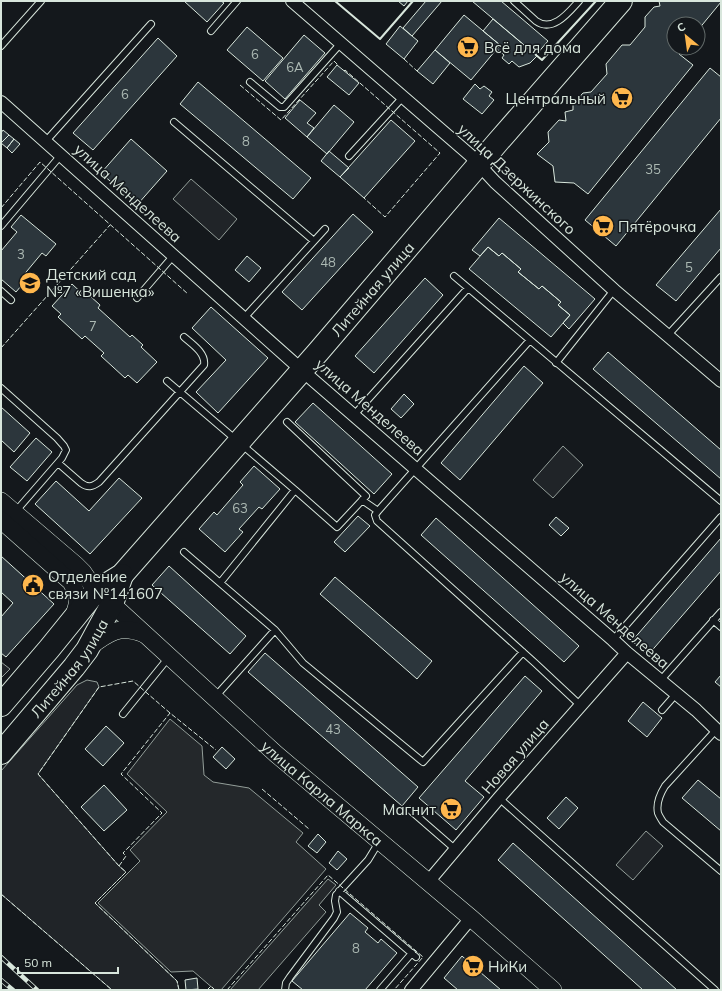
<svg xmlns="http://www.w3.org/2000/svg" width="722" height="991" font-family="Mulish,sans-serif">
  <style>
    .green { fill: #202428; stroke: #939e99 }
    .parking { fill: #24282b; stroke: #939e99 }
    .building { fill: #2c363c; stroke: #d8e6dc }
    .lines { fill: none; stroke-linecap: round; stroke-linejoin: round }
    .lane-casing { stroke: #d8e6dc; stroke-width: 8 }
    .street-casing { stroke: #d8e6dc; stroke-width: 14 }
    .secondary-casing { stroke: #d8e6dc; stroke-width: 18 }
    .highway-casing { stroke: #d8e6dc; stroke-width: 24 }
    .lane { stroke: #14181c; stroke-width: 6 }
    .street { stroke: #14181c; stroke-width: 12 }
    .secondary { stroke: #14181c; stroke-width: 17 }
    .highway { stroke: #14181c; stroke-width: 22 }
    .rail-casing { stroke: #d8e6dc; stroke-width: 4.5 }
    .rail { stroke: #14181c; stroke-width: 3; stroke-dasharray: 9; stroke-linecap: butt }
    .fence { stroke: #d8e6dc; stroke-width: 1; stroke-dasharray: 5 2; stroke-linecap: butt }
    .wall { stroke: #d8e6dc; stroke-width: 2 }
    .labels { text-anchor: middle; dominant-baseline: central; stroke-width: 3; stroke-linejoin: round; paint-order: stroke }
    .number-label { font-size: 13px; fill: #adbab4 }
    .poi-label { font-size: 15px; fill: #d8e6dc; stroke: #14181c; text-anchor: start }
    .street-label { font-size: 15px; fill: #d8e6dc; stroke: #14181c }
  </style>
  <rect width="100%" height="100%" fill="#14181c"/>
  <path class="green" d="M191,179l46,40 -18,21 -46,-41z
    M563,446l20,19 -30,33 -20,-18z
    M1,662l9,7 -9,9z
    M87,680l10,2 2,5 -61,87 81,92 7,6 -31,31 82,78 2,9h-67l-111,-96v-123l76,-86z
    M646,831l17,15 -30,34 -17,-15z"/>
  <path class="parking" d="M170,719l32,27 2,29 9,7 36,6 54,45 -7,9 30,27 -105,121h-6l-22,-19 -22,1 -73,-69 42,-42 -10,-11 37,-38 -40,-38z
    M328,879l8,6 -17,20 7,7 -68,78h-28z"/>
  <path class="building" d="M184,1h37l3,2 -17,19z
    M398,1h10l-4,5z
    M426,1h16l-30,35 -9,-8z
    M472,1h29l47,40 -12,14z
    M659,1h62v1l-23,28v-6h-24v24h10l-5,6 14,11 -105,129 -14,-11 -19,-1 -2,-16 -16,-12 12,-12 -1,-10 11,-12 7,1 -1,-9 8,-2v-6l10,-11 8,-1 16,-18 -1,-10 16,-19h8l15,-18v-10l9,-10 6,-1z
    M464,15l36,30 -29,35 -36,-30z
    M493,19l44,37 -7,7 -11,4 -7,-6 -3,3 -7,-6 2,-3 -7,-6 3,-4 -17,-14z
    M400,26l18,15 -14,18 -18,-15z
    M247,27l36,31 -20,23 -36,-31z
    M304,35l21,18 -40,46 -20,-18z
    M158,38l19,18 -84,94 -20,-17z
    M435,50l15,13 -17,21 -16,-13z
    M337,65l22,18 -10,12 -22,-18z
    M710,68l11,9v41l-105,128 -31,-26z
    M198,82l113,96 -18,21 -113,-95z
    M475,84l5,5 4,-3 8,6 -3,4 5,4 -12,14 -19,-15z
    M300,100l16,13 -9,10 7,5 -7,9 -22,-19z
    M334,105l20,17 -27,32 -20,-17z
    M391,120l24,21 -51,57 -24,-21z
    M3,130l6,5 -8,8v-10z
    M9,135l5,4 -7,9 -6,-5z
    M14,139l6,5 -8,9 -5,-5z
    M131,139l36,32 -30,34 -36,-32z
    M329,151l20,17 -9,9 -19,-16z
    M721,209v39l-45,53 -20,-16z
    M353,214l20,18 -71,78 -20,-18z
    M21,215l35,29 -10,12 -4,-3 -20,24 4,3 -10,12 -15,-13v-28l16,-19 -6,-5z
    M499,218l96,81 -26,30 -6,-6 7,-8 -12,-10 3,-3 -19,-16 -3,3 -21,-17 3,-3 -19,-16 -3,3 -11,-9 -8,9 -8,-6z
    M488,247l11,9 3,-3 19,16 -3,3 21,17 3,-3 19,16 -3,3 12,10 -19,22 -82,-68z
    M247,256l14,12 -12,14 -14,-12z
    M425,278l18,17 -69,78 -19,-17z
    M72,284l15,14 2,-3 11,10 -2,3 32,29 2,-2 11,10 -2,2 16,15 -20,21 -9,-8 -3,3 -24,-22 3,-3 -19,-17 -3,3 -24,-22 3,-3 -9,-8z
    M211,307l57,51 -50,55 -22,-21 30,-32 -34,-32z
    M608,352l113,98v29l-128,-110z
    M524,366l19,17 -83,97 -19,-17z
    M404,394l10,10 -13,14 -10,-9z
    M313,403l79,71 -18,20 -79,-72z
    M1,407l29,26 -16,19 -13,-12z
    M36,438l16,14 -25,29 -17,-14z
    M254,466l26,23 -18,20 -3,-2 -20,22 4,3 -18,20 -26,-23 15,-17 3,3 26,-30 -3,-3z
    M119,478l23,20 -52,56 -55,-50 21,-23 33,30z
    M358,516l12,10 -25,26 -11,-10z
    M556,517l13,11 -8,8 -12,-11z
    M436,518l143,128 -15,16 -143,-127z
    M721,538v33l-73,84 -16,-14z
    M1,556l53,48 -48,53 -5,-4v-36l12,-14 -12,-11z
    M169,566l77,70 -16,18 -78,-69z
    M335,577l97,84 -15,18 -97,-85z
    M265,653l153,134 -16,19 -154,-134z
    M721,675v12l-6,-5z
    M525,676l17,15 -77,90 19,16 -28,33 -37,-32z
    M643,702l19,16 -15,19 -19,-16z
    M106,726l18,17 -21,23 -18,-17z
    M222,747l13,12 -9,10 -13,-12z
    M698,780l23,19v32l-39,-33z
    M104,785l23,25 -23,21 -23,-24z
    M566,797l12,11 -19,21 -12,-11z
    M318,834l8,8 -9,11 -9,-7z
    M513,843l164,147h-34l-145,-130z
    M338,851l9,8 -10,11 -8,-7z
    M350,913l18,15 -3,4 13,11 3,-4 16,14 -32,37h-48l-1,-1 -1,1h-12l-11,-9z
    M462,956l11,10 28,24h-43l-14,-12z
    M197,978l1,11 -12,1 -1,-10z"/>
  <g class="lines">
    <g class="lane-casing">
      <path id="lane" d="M514,1l22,20c17,12 33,-9 43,-20
        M211,31l26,-30
        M1,46l40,-45
        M250,82l30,25h4l57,-64
        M174,122l140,119
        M46,141l105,-117
        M349,156l54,-59
        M1,226l60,-71
        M454,276l267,225
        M1,291l10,9
        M137,298l37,-43
        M244,318l81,-89
        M668,335l53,-58
        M530,340l-152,171 -3,4 2,6 158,142 46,43
        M556,363l58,-73
        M167,381l128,109
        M1,388l56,50 7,8 2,4 -4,8 -46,53
        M354,415l114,-127
        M58,463l23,20c7,5 11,4 18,-1l105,-117c2,-12 -12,-21 -20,-28
        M362,500l16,11
        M184,552l91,78 -60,67
        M220,583l75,-93 42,37 29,-31 -79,-74
        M713,620l8,7
        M275,630l28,33 120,99 100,-110
        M613,640l108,-123
        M660,681l61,-69
        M662,710l14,-16
        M123,714l46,-57
        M716,730l-51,56c-5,8 -9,18 -7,27 1,3 4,7 5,9l58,49
        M499,798l216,192
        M410,810l46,40
        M339,891l77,66
        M285,990l1,-7 4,-6 44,-59 3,-6 -2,-11 1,-6 32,-35 11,-18
        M380,990l32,-37"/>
    </g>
    <g class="street-casing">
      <path id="street" d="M292,1l178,154 25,27 119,108 107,91
        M1,102l312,278 300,260 14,13 69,57 25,24
        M428,882l71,-84 128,-145
        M411,990l60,-72"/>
    </g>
    <g class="secondary-casing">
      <g id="secondary">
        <path id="s1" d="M1,501l75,64 7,7 13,19 16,13 164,150 195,164 82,72"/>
        <path d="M1,520l70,62c9,16 8,19 2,36"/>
        <path d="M88,648c20,-15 31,-24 56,-14"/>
      </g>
    </g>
    <g class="highway-casing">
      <g id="highway">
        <path id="s2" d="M1,705l48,-56 47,-58 26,-16 197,-224 178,-208 124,-142"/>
        <path id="s3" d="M1,753l73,-86 13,-17 25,-46 10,-29"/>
      </g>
    </g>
    <use href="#lane" class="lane"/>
    <use href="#street" class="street"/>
    <use href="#secondary" class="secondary"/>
    <use href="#highway" class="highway"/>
    <g class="rail-casing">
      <path id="rail" d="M1,957l36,33
        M1,980l12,10"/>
    </g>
    <use href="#rail" class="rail"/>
    <path class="fence" d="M404,59l13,12
      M344,71l1,-1 95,83 -55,64 -21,-19
      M240,85l41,35 53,-59 3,3v1
      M1,208l39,-46 148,132
      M1,348l109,-123
      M262,789l47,40
      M119,866l7,-10 -3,-3 39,-40 -41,-39 49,-61
      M1,894l111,96
      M179,990l-2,-9 -82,-78 31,-31 -7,-6 -81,-92 61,-87 34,-6 37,32 46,37
      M207,990l4,-4 4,4
      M227,990l101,-115 95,82 -29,33"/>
    <path class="wall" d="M335,1l45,38 33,-38
      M536,55l6,5 54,-59"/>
  </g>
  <defs>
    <g id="supermarket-disc" transform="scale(1.15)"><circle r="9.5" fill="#ffb74d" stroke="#14181c"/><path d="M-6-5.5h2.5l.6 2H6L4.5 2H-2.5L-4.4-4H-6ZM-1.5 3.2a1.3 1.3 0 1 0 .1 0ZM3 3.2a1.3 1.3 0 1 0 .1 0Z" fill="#111"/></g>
    <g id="school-disc" transform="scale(1.15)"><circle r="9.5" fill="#ffb74d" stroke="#14181c"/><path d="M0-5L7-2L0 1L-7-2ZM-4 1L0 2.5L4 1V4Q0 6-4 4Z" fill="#111"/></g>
    <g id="civic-disc" transform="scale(1.15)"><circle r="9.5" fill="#ffb74d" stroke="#14181c"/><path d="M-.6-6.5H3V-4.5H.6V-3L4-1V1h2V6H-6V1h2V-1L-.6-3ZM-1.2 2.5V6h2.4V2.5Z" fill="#111"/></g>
  </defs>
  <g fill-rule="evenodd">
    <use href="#supermarket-disc" x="468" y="47"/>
    <use href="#supermarket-disc" x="622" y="98"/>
    <use href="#supermarket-disc" x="603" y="226"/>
    <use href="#school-disc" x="30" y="283"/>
    <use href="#civic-disc" x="33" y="585"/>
    <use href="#supermarket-disc" x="451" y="809"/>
    <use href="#supermarket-disc" x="473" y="966"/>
  </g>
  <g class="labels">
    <g class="number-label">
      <text x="255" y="54">6</text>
      <text x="295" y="67">6А</text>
      <text x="125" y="94">6</text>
      <text x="246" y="141">8</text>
      <text x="653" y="169">35</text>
      <text x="21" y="254">3</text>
      <text x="328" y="262">48</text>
      <text x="689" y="267">5</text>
      <text x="93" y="326">7</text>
      <text x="240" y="508">63</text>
      <text x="333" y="729">43</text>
      <text x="356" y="948">8</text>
    </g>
    <g class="poi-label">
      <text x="484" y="47">Всё для дома</text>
      <text x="606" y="98" text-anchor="end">Центральный</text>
      <text x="618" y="226">Пятёрочка</text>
      <text x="46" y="274">Детский сад<tspan x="46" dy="17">№7 «Вишенка»</tspan></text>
      <text x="48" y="576">Отделение<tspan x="48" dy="17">связи №141607</tspan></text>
      <text x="436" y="809" text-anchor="end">Магнит</text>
      <text x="488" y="966">НиКи</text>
    </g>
    <g class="street-label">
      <text transform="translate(517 179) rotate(43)">улица Дзержинского</text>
      <text transform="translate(128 193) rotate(42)">улица Менделеева</text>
      <text stroke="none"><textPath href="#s2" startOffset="559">Литейная улица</textPath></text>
      <text transform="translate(370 407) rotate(41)">улица Менделеева</text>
      <text transform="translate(615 620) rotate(41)">улица Менделеева</text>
      <text stroke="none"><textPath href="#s3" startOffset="109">Литейная улица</textPath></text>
      <text transform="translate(515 756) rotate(-49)">Новая улица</text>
      <text stroke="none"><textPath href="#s1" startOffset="435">улица Карла Маркса</textPath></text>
    </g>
  </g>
  <rect width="722" height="991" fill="none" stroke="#d8e6dc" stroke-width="4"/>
  <g transform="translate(686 36) rotate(331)"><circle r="19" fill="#14181c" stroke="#626a69"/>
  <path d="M0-3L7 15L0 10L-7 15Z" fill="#ffb74d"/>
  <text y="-6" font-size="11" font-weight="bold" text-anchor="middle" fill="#d8e6dc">С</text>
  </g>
  <path d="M18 967v6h100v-6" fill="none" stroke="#d8e6dc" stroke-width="2"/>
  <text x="24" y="967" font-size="12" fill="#d8e6dc" stroke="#14181c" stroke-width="3" paint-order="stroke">50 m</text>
</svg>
